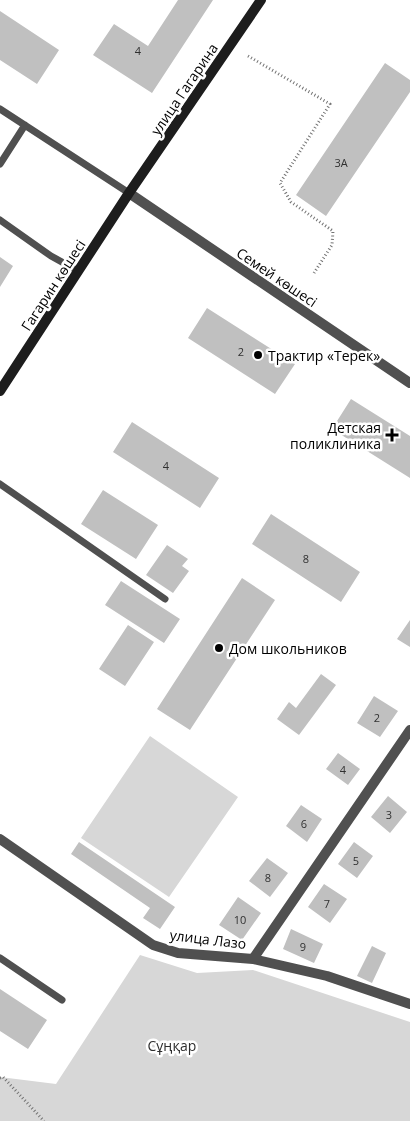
<svg xmlns="http://www.w3.org/2000/svg" width="410" height="1121" font-family="'Open Sans',sans-serif">
  <style>
    .green { fill: #d7d7d7 }
    .building { fill: #c0c0c0 }
    .lines { fill: none; stroke-linecap: round; stroke-linejoin: round }
    .path { stroke: #727272; stroke-width: 3; stroke-dasharray: 1 2.5; stroke-linecap: butt }
    .lane { stroke: #505050; stroke-width: 7 }
    .street { stroke: #505050; stroke-width: 10 }
    .secondary { stroke: #1d1d1d; stroke-width: 10 }
    .poi-dot { fill: #000; stroke: #fff; stroke-width: 2 }
    .labels { text-anchor: middle; dominant-baseline: central; stroke-width: 5; stroke-linejoin: round; paint-order: stroke }
    .number-label { font-size: 11px; fill: #303030 }
    .street-label { font-size: 14px; fill: #000; stroke: #fff }
    .poi-label { font-size: 14px; fill: #000; stroke: #fff; text-anchor: start }
    .park-label { font-size: 14px; fill: #2e2e2e; stroke: #fff }
  </style>
  <rect width="100%" height="100%" fill="#fff"/>
  <path class="green" d="M150,736l88,61 -69,100 -88,-59z
    M140,955l57,18 56,-3 157,52v99h-410v-44l56,7z"/>
  <path class="building" d="M178,0h35l-61,93 -59,-38 21,-31 34,22z
    M0,11l59,39 -22,34 -37,-24z
    M385,63l25,17v12l-84,124 -30,-21z
    M0,257l13,9 -13,21z
    M207,308l88,56 -20,30 -87,-56z
    M351,399l59,37v42l-78,-49z
    M132,422l87,56 -19,30 -87,-56z
    M103,490l55,35 -22,34 -55,-35z
    M271,514l89,58 -19,30 -89,-58z
    M167,545l21,14 -6,7 7,5 -16,22 -27,-18z
    M242,578l33,22 -85,130 -33,-21z
    M121,581l59,38 -16,24 -59,-38z
    M410,620v27l-13,-8z
    M128,625l26,17 -29,44 -26,-17z
    M321,674l15,11 -37,50 -22,-16 12,-17 7,6z
    M374,696l24,15 -18,26 -23,-14z
    M338,753l22,16 -12,16 -22,-16z
    M388,796l19,16 -17,21 -19,-16z
    M301,805l21,14 -15,23 -21,-16z
    M79,842l96,65 -15,22 -17,-11 7,-10 -79,-54z
    M354,842l19,14 -16,22 -19,-14z
    M267,858l21,15 -18,24 -21,-16z
    M324,884l23,15 -17,24 -22,-16z
    M238,897l23,16 -19,27 -23,-15z
    M291,929l32,15 -9,19 -31,-14z
    M372,946l14,7 -14,30 -15,-7z
    M0,989l47,31 -19,29 -28,-18z"/>
  <g class="lines">
    <path class="path" d="M248,56l82,48 -50,79 11,19 42,29 -1,14 -18,28
      M0,1078l3,-1 41,44"/>
    <path class="lane" d="M0,109l129,84
      M0,164l25,-39
      M0,220l51,36 27,15
      M0,484l165,115
      M0,958l62,42"/>
    <path class="street" d="M129,193l281,190
      M0,839l153,106 25,8 75,6 74,17 83,28
      M253,959l157,-229"/>
    <path class="secondary" d="M0,391l129,-198 132,-193"/>
  </g>
  <g class="poi-dot">
    <circle cx="258" cy="355" r="5"/>
    <path d="M389.5 427.5h5v5h5v5h-5v5h-5v-5h-5v-5h5z"/>
    <circle cx="219" cy="648" r="5"/>
  </g>
  <g class="labels">
    <g class="number-label">
      <text x="138" y="50">4</text>
      <text x="341" y="162">3А</text>
      <text x="241" y="351">2</text>
      <text x="166" y="465">4</text>
      <text x="306" y="558">8</text>
      <text x="377" y="717">2</text>
      <text x="343" y="769">4</text>
      <text x="389" y="814">3</text>
      <text x="304" y="823">6</text>
      <text x="356" y="860">5</text>
      <text x="268" y="877">8</text>
      <text x="327" y="903">7</text>
      <text x="240" y="919">10</text>
      <text x="303" y="946">9</text>
    </g>
    <g class="street-label">
      <text transform="translate(184 89) rotate(-56)">улица Гагарина</text>
      <text transform="translate(277 277) rotate(34)">Семей көшесі</text>
      <text transform="translate(53 285) rotate(-57)">Гагарин көшесі</text>
      <text transform="translate(208 939) rotate(7)">улица Лазо</text>
    </g>
    <g class="poi-label">
      <text x="268" y="355">Трактир «Терек»</text>
      <text x="381" y="427" text-anchor="end">Детская<tspan x="381" dy="16">поликлиника</tspan></text>
      <text x="229" y="648">Дом школьников</text>
    </g>
    <g class="park-label">
      <text x="172" y="1045">Сұңқар</text>
    </g>
  </g>
</svg>
